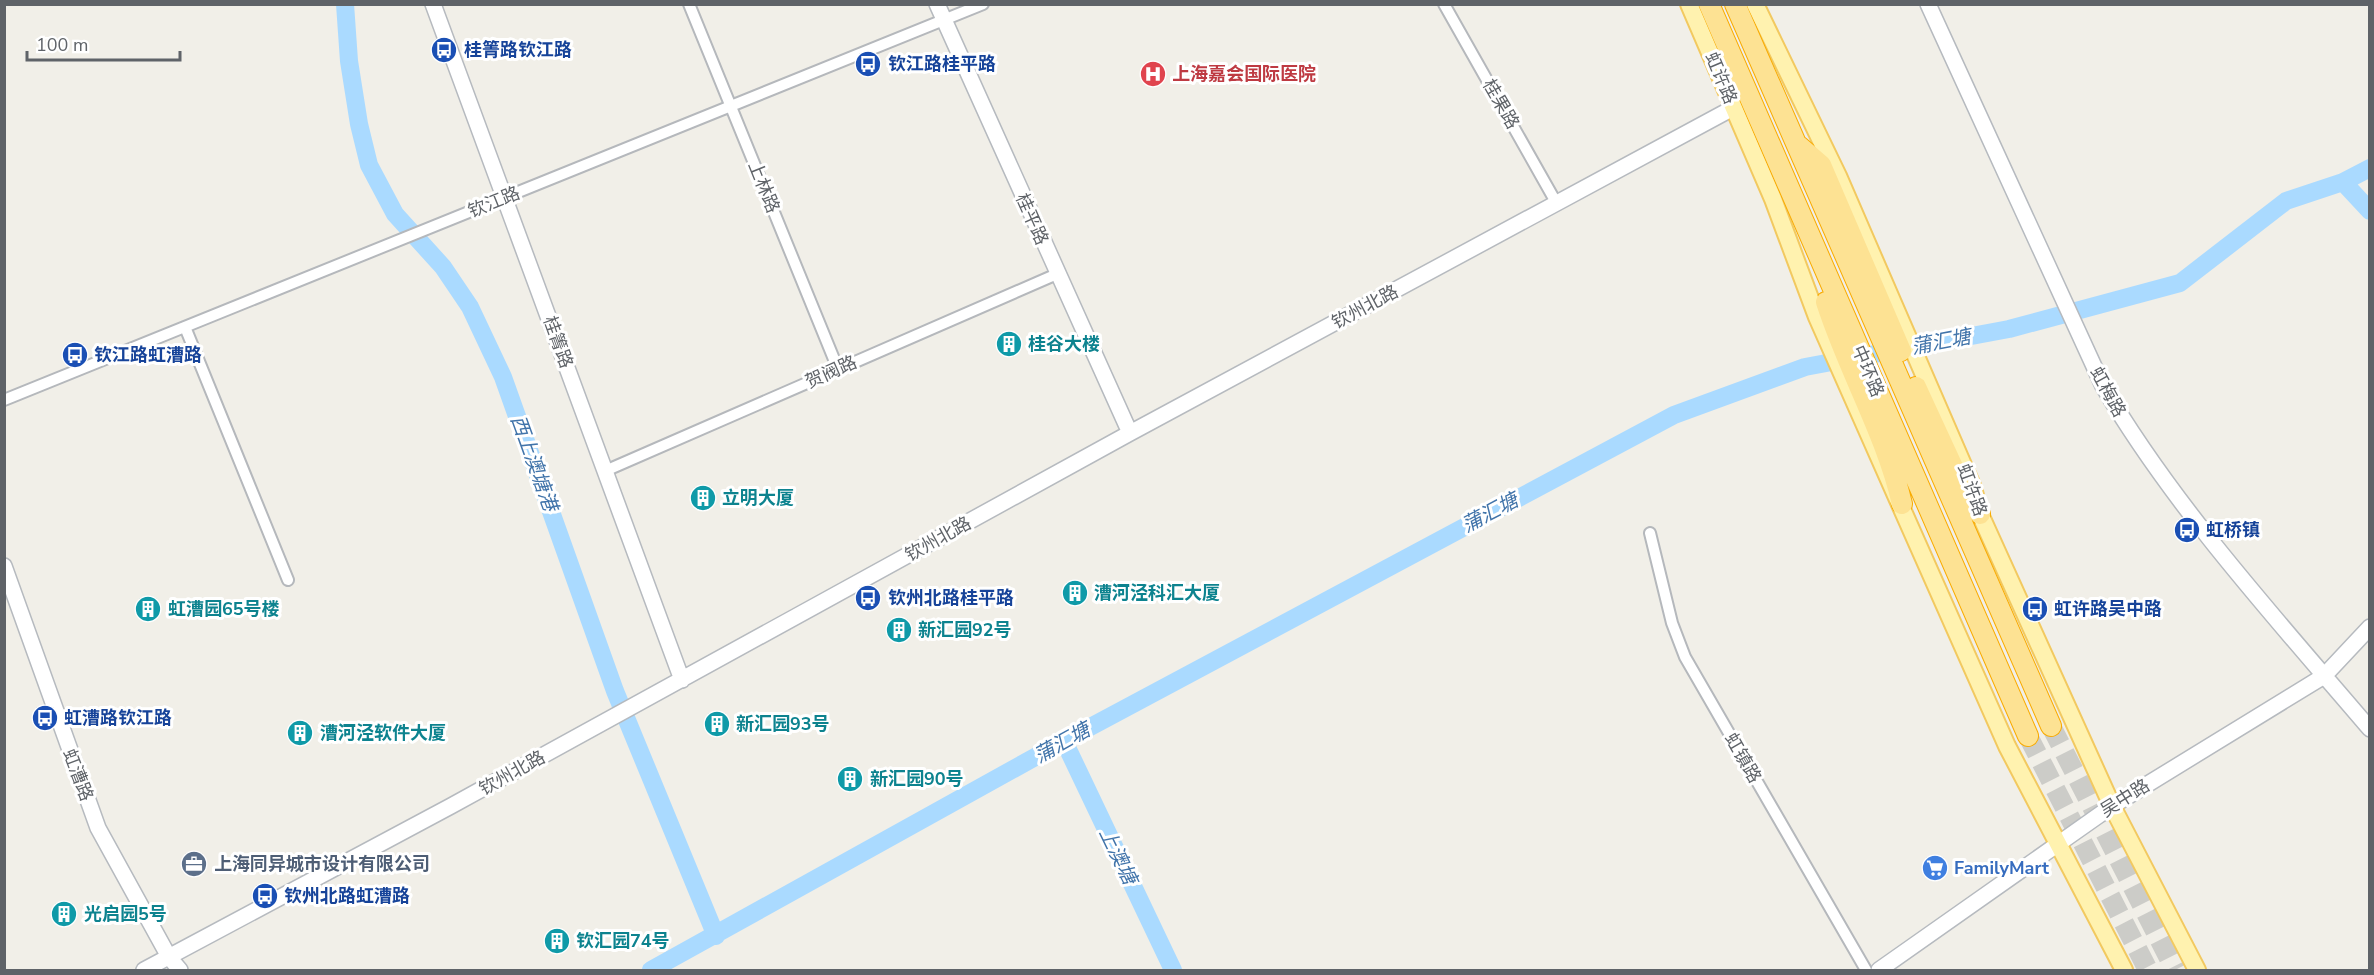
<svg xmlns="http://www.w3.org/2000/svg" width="2374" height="975" font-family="'Nunito Sans','Noto Sans SC',sans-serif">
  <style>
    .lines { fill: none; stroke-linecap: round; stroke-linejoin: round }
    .river { stroke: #aadaff; stroke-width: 18 }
    .highway-tunnel { stroke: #ccccc8; stroke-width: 20; stroke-dasharray: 20 10; stroke-linecap: butt }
    .street-casing { stroke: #b5b8bc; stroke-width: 14 }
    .secondary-casing { stroke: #b6babf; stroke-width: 18 }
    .primary-casing { stroke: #f2c960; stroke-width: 20 }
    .highway-casing { stroke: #f9ab00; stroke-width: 22 }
    .street { stroke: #fff; stroke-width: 10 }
    .secondary { stroke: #fff; stroke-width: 15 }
    .primary { stroke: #fff2af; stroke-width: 16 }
    .highway { stroke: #fde293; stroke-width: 20 }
    .labels { text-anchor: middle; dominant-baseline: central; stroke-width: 6; stroke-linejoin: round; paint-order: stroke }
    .transit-label { font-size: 18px; font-weight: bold; fill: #164399; stroke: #fff; text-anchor: start }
    .health-label { font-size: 18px; font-weight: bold; fill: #be3a42; stroke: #fff; text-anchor: start }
    .street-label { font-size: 18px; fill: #5f6368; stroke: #fff }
    .culture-label { font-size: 18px; font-weight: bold; fill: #0d838f; stroke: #fff; text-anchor: start }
    .service-label { font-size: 18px; font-weight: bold; fill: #4e5e75; stroke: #fff; text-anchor: start }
    .shop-label { font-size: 18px; font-weight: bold; fill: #366cbe; stroke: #fff; text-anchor: start }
    .water-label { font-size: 20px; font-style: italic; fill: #4174aa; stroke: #fff }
  </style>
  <rect width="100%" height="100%" fill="#f1efe8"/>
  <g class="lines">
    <path class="river" d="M345,4l4,57 10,63 10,41 26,49 48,53 27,40 33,70 112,314 101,245
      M2343,182l27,29
      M1064,741l109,229
      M651,970l413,-229 610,-326 131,-48 204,-38 171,-46 106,-82 57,-19 27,-14"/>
    <path class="highway-tunnel" d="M2051,726l124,244
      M2028,736l120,234"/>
    <g class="street-casing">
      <path id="street" d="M689,4l149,365
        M1444,4l113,200
        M185,327l103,253
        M4,400l979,-396
        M605,471l452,-197
        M1650,533l22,90 13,34 181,313"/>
    </g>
    <g class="secondary-casing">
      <path id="secondary" d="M433,4l249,676
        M937,4l193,429
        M1928,4l175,382c71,121 175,235 267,343
        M4,566l94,262 71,129 11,13
        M144,970l307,-164 679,-373 603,-325
        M1879,970l233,-164 212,-130 46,-49"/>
    </g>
    <g class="primary-casing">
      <path id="primary" d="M1689,4l84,195 44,118 190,429 117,224
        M1755,4l83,172 135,312 7,26 132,292 85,164"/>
    </g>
    <g class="highway-casing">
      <path id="highway" d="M1709,4l319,732
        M1735,4l316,722
        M1799,146l22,19 80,186
        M1826,302c22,69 60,132 76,202
        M1916,387l48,104 16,23"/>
    </g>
    <use href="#street" class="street"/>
    <use href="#secondary" class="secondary"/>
    <use href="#primary" class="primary"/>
    <use href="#highway" class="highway"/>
  </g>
  <defs>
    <g id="bus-disc" transform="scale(1.35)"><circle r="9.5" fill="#1a4fb4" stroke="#fff"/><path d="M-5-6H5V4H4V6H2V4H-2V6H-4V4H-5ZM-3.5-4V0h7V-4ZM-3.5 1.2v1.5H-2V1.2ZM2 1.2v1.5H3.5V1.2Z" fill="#fff"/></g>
    <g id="hospital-disc" transform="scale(1.35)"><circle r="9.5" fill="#e0444e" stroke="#fff"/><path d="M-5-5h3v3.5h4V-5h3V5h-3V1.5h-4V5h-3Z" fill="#fff"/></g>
    <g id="building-disc" transform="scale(1.35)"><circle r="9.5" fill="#0f9aa8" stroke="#fff"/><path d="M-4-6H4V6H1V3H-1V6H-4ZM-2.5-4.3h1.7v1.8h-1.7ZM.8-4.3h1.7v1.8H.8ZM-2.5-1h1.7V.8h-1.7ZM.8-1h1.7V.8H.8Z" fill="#fff"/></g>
    <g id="office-disc" transform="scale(1.35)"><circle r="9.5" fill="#5c6f8a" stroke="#fff"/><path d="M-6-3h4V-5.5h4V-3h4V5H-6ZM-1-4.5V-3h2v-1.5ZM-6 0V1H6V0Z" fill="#fff"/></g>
    <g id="supermarket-disc" transform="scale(1.35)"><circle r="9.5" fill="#3f7fe0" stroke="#fff"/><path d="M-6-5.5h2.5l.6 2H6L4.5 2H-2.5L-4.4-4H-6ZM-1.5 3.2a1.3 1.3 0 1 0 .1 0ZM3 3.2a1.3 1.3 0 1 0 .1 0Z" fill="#fff"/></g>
  </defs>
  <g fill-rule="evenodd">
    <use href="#bus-disc" x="444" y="50"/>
    <use href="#bus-disc" x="868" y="64"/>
    <use href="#hospital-disc" x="1153" y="74"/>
    <use href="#building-disc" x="1009" y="344"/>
    <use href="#bus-disc" x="75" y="355"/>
    <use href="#building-disc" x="703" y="498"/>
    <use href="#bus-disc" x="2187" y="530"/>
    <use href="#building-disc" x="1075" y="593"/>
    <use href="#bus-disc" x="868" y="598"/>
    <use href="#building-disc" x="148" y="609"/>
    <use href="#bus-disc" x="2035" y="609"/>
    <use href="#building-disc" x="899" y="630"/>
    <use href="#bus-disc" x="45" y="718"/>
    <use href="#building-disc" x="717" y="724"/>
    <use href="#building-disc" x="300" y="733"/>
    <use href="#building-disc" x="850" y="779"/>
    <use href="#office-disc" x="194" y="864"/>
    <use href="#supermarket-disc" x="1935" y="868"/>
    <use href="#bus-disc" x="265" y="896"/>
    <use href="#building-disc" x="64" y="914"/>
    <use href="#building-disc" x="557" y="941"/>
  </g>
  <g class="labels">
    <g class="transit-label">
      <text x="464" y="50">桂箐路钦江路</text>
      <text x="888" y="64">钦江路桂平路</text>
      <text x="94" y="355">钦江路虹漕路</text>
      <text x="2206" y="530">虹桥镇</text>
      <text x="888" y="598">钦州北路桂平路</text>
      <text x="2054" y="609">虹许路吴中路</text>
      <text x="64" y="718">虹漕路钦江路</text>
      <text x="284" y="896">钦州北路虹漕路</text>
    </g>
    <g class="health-label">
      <text x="1172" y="74">上海嘉会国际医院</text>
    </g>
    <g class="street-label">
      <text transform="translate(1721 78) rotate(67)">虹许路</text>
      <text transform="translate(1501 104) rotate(60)">桂果路</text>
      <text transform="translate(764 187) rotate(68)">上林路</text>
      <text transform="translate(494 202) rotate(-22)">钦江路</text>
      <text transform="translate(1032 219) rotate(66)">桂平路</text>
      <text transform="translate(1365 307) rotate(-28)">钦州北路</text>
      <text transform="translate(558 342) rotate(70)">桂箐路</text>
      <text transform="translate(1868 371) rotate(67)">中环路</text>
      <text transform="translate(831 372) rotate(-24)">贺阀路</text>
      <text transform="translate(2108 392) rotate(61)">虹梅路</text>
      <text transform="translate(1972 490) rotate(70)">虹许路</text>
      <text transform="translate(938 539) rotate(-29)">钦州北路</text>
      <text transform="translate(1743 758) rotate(60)">虹镇路</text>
      <text transform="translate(512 773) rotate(-29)">钦州北路</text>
      <text transform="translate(78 775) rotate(69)">虹漕路</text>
      <text transform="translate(2125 798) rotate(-32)">吴中路</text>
    </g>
    <g class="culture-label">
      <text x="1028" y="344">桂谷大楼</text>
      <text x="722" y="498">立明大厦</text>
      <text x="1094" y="593">漕河泾科汇大厦</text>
      <text x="168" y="609">虹漕园65号楼</text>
      <text x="918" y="630">新汇园92号</text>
      <text x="736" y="724">新汇园93号</text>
      <text x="320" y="733">漕河泾软件大厦</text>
      <text x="870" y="779">新汇园90号</text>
      <text x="84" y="914">光启园5号</text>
      <text x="576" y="941">钦汇园74号</text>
    </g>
    <g class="service-label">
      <text x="214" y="864">上海同异城市设计有限公司</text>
    </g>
    <g class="shop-label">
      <text x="1954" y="868">FamilyMart</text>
    </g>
    <g class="water-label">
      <text transform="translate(1941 342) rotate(-11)">蒲汇塘</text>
      <text transform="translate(534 463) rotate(70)">西上澳塘港</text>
      <text transform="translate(1490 513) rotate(-28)">蒲汇塘</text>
      <text transform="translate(1062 743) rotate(-29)">蒲汇塘</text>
      <text transform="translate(1118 856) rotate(64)">上澳塘</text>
    </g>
  </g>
  <rect width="2374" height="975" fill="none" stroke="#5f6368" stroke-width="12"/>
  <path d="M27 51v9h153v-9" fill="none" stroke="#5f6368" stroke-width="3"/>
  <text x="36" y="51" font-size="18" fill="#5f6368" stroke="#ffffff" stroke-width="4.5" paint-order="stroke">100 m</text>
</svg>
